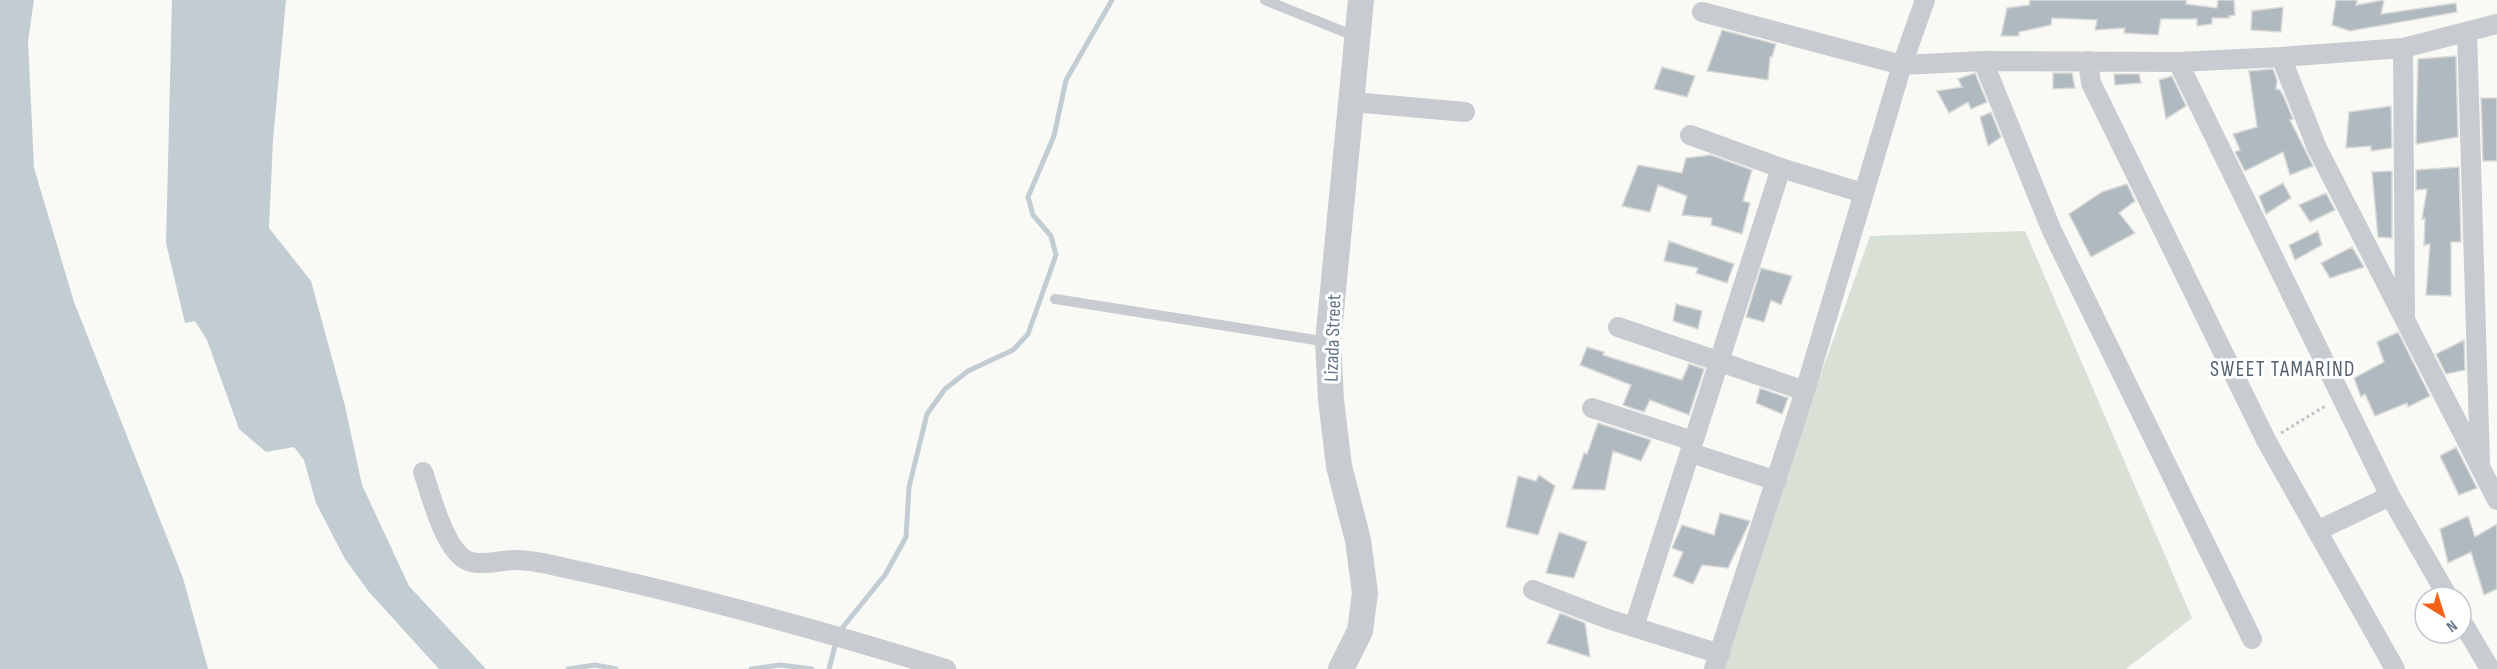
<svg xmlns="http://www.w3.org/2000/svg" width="2497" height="669" font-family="'Sofia Sans Condensed',sans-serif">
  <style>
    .green { fill: #d9e1d6 }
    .water { fill: #c2cdd3 }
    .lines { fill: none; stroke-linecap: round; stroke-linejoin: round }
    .stream { stroke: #c2cdd3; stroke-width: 5 }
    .building { fill: #b1b9c0; stroke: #dadbd8; stroke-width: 1.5 }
    .path { stroke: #c1c3c6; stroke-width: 3; stroke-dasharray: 3 3; stroke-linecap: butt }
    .service { stroke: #c8ccd0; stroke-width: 10 }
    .minor { stroke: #c8ccd0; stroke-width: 20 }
    .tertiary { stroke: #c8ccd0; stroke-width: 26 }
    .labels { text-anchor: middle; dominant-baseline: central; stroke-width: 6; stroke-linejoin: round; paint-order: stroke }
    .street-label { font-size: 20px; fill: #65768a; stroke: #fff }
    .neighbourhood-label { font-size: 21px; letter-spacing: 1.5px; fill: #53606e; stroke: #fff }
  </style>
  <rect width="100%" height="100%" fill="#f9f9f6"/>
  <path class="green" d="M2025,231l167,387 -66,51h-410l154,-433z"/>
  <path class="water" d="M0,0h34l-6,41 6,127 40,134 109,276 25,91h-208z
    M172,0h114l-13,140 -4,88 42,53 34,125 17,79 47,101 77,83h-47l-70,-77 -24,-33 -29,-56 -12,-43 -10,-13 -28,5 -27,-23 -32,-89 -12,-19 -10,2 -19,-80z"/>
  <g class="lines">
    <path class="stream" d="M843,627l42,-52 21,-38 3,-50 18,-73 18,-25 23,-18 45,-21 15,-16 28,-79 -5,-19 -18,-21 -5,-18 26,-61 12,-56 46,-80
      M568,669l27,-4 21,4
      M751,669l29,-4 32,4
      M829,669l6,-23"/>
  </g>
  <path class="building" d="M2030,0h156v4l31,4 1,-8h16l1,15 -6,1v2h-17v6l-15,2v-7h-36l-3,16 -34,-2 1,-5 -30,2 2,-10 -45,-2 -1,7 -32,7v4h-18l6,-28 22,-3z
    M2336,0h21l-1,5 28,-5 -3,14 75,-11 1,9 -107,19 -18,-6z
    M2283,7l-2,25 -30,-2 1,-19z
    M1722,30l54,14 -4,13h-2l-2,23 -61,-9z
    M2456,56l2,81 -42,7 2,-85z
    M1662,67l33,9 -8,21 -33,-8z
    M2273,69l4,11 -1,9 4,1 3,5 10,24 -3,1 23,46 -23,9 -7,-23 -38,19 -10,-19 5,-2 -7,-16 24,-7 -8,-56z
    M1975,73l12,29 -16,7 -3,-7 -19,11 -12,-22 25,-4 -4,-8z
    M2053,73h19l3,15 -22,1z
    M2114,74h25l2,9 -26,2z
    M2172,76l14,30 -20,13 -7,-39z
    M2481,98h16v63h-14z
    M2391,106l1,42 -21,3v-5l-25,2 3,-36z
    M1991,112l10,25 -13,9 -8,-29z
    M1711,155l41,15 -9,31 7,2 -8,31 -31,-9 1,-7 -30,-3 5,-19 -29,-11 -8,27 -28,-6 16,-41 44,8 4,-15z
    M2459,167l2,75h-10v54l-25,-1 4,-51 -6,1 1,-27 -3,1 5,-30 -11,1v-20z
    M2392,171v67l-14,-1 -6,-65z
    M2283,183l8,15 -25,16 -7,-18z
    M2127,184l8,17 -16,12 16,20 -44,24 -22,-43 33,-22z
    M2326,193l9,17 -25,12 -11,-17z
    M2318,231l4,14 -27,15 -6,-15z
    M1669,241l65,23 -7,19 -31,-10 2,-5 -34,-7z
    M2352,247l12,20 -34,11 -9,-15z
    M1761,268l31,8 -11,29 -10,-5 -7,22 -18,-5z
    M1676,304l26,7 -4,18 -25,-8z
    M2398,332l32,64 -22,11 -1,-4 -32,13 -10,-22 -4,3 -7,-19 30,-16 -7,-20z
    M2464,340l1,30 -19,4 -10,-20z
    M1587,347l17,5 -1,3 79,25 7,-16 15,5 -15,46 -39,-15 -6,12 -21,-7 8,-20 -51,-20z
    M1760,388l28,10 -6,16 -26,-11z
    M1598,423l53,17 -10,21 -28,-10 -8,39 -33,-1 12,-36 3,1z
    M2456,447l21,41 -18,7 -19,-39z
    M1539,475l16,11 -17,49 -32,-8 12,-51 18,5z
    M1720,513l30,8 -22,47 -26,-3 -9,19 -20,-8 10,-24 -11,-4 10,-23 32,10z
    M2468,516l7,21 22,-13v65l-13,6 -13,-43 -23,11 -8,-34z
    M1559,532l28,10 -13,36 -28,-5z
    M1560,613l25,10 5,34 -43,-14z"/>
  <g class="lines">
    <path class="path" d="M2281,433l46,-28"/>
    <path class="service" d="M1265,0l92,37
      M1055,299l273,43"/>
    <path class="minor" d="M1702,12l200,53 23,-65
      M2467,32l13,432
      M2403,48l2,271
      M2281,57l36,91 180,352
      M1983,61l69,170 200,408
      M2088,61l3,22 176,359 128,227
      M2178,62l212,434 58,101
      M1353,102l112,10
      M1690,135l91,33 82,25
      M1618,327l187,64
      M1592,408l101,33
      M1691,453l86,28
      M423,472c8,23 21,76 43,88 14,7 34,0 49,0 17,0 34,4 50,8 128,27 255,62 381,101
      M2317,531l73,-35
      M1533,590l75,29 112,35
      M2461,620l29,49
      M1634,627l147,-459
      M1714,669l91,-278 97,-326 81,-4 195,1 103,-5 122,-9 94,-24"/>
    <path class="tertiary" d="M1341,669l19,-38 5,-38 -7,-53 -19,-74 -8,-66 -3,-58 33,-342"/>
  </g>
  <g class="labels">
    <g class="street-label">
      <text transform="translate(1333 338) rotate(-88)">Lizada Street</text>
    </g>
    <g class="neighbourhood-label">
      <text x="2283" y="369">SWEET TAMARIND</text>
    </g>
  </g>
  <g transform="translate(2443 615) rotate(142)"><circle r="28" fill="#ffffff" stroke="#c1c8d0" stroke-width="1.5"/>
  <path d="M0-4.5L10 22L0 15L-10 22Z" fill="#f56119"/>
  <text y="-9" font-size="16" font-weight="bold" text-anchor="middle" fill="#65768a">N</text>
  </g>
</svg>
